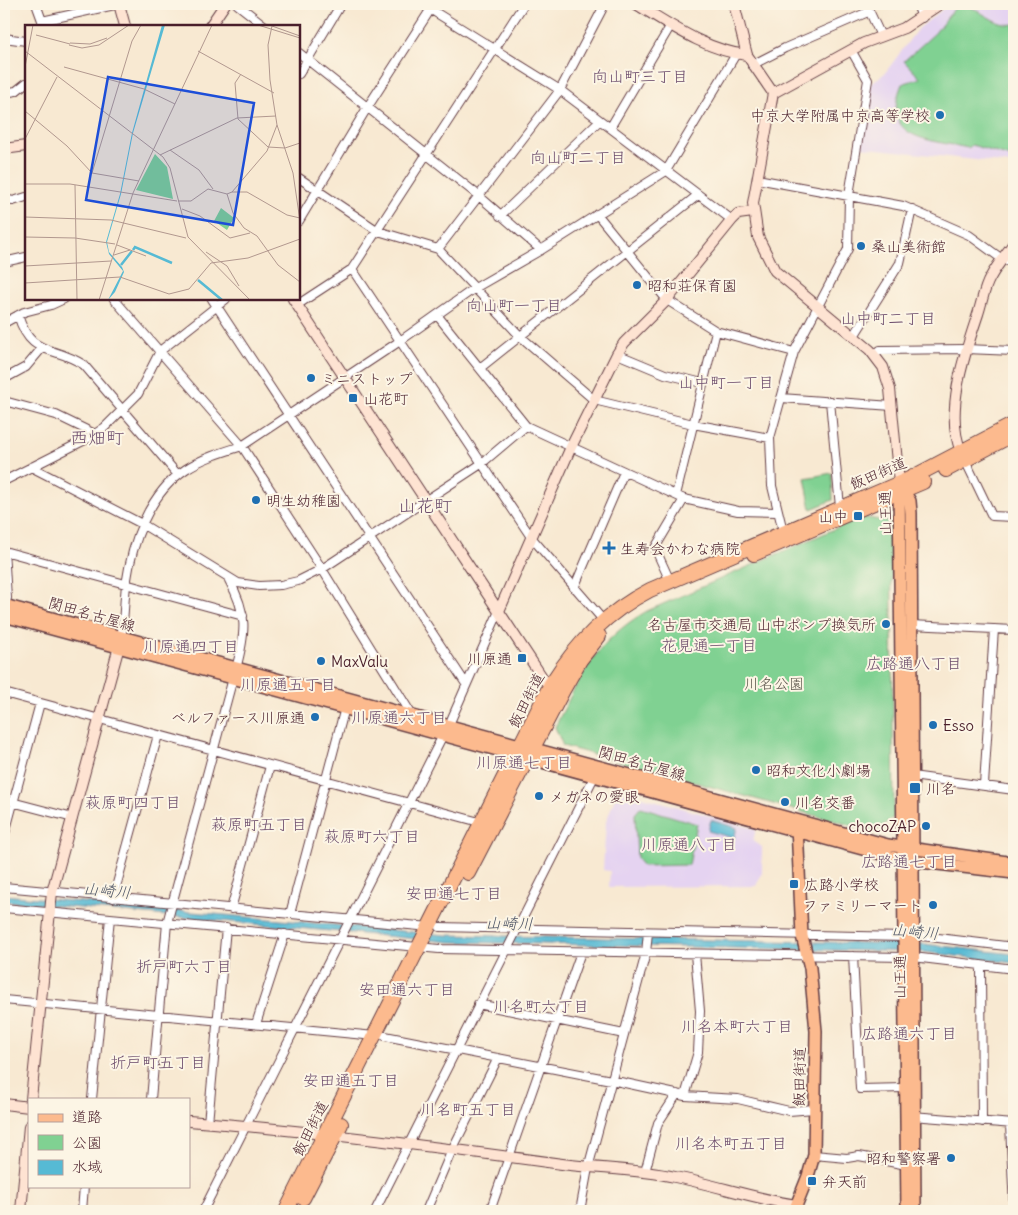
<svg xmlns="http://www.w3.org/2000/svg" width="1018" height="1215" font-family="Delius,'Klee One',sans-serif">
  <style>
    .built { fill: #e5d3f1 }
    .green { fill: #80d192; stroke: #65785e }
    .water { fill: #56bad4; stroke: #506c80 }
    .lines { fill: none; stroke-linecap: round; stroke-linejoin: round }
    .street-casing { stroke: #643d44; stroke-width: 10 }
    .secondary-casing { stroke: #643d44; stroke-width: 12 }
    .primary-casing { stroke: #643d44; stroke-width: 14 }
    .highway-casing { stroke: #643d44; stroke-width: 16 }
    .street { stroke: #fff; stroke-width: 8 }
    .secondary { stroke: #fee3d2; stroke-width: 10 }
    .primary { stroke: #fcba8e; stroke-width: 11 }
    .highway { stroke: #fcba8e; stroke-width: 14 }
    .poi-dot { fill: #1f6fb2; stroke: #fcf5e5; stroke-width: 2 }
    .labels { text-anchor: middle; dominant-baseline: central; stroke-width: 4; stroke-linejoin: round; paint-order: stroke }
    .poi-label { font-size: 15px; fill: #4a1f2b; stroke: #fcf5e5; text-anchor: start }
    .street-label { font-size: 15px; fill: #4a1f2b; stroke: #fcf5e5 }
    .park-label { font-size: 15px; fill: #5a544a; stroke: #fcf5e5 }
    .neighbourhood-label { font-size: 16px; fill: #6c4c6c; stroke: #fcf5e5 }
    .water-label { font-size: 16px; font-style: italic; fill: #4e5566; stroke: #fcf5e5 }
    .quarter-label { font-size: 18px; fill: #6c4c6c; stroke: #fcf5e5 }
    .inset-river { fill: none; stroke: #56bad4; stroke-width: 2.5 }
    .inset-road { fill: none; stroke: #b2988f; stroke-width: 1 }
    .view { fill: #1d4ed8; fill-opacity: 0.15; stroke: #1d4ed8; stroke-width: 2.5 }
    .inset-edge { fill: none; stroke: #4a1f2b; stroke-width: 2.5 }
  </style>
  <rect width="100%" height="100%" fill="#fcf5e5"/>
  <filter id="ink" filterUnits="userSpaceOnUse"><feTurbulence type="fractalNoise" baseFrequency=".02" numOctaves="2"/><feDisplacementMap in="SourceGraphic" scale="10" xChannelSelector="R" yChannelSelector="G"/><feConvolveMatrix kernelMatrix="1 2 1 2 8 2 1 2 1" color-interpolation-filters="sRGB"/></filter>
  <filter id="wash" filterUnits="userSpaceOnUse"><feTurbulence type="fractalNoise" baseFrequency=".0096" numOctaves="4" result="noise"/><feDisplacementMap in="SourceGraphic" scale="20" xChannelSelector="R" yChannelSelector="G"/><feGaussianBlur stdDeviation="1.12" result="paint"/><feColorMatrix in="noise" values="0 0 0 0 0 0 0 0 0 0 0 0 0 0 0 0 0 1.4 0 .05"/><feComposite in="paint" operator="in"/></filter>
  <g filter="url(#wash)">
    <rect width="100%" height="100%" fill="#f8e9d2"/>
    <path class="built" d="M949,4h65v159l-3,1 -151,-17 11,-64 14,-10 32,-43z
      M618,790l138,39 -3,12 9,6v26l-6,13 -147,1 1,-16 -7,-1 3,-48z"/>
    <path class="green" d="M958,4c19,0 36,24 56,20v125l-4,8 -38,-12 -4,3c-40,-9 -89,-8 -66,-64l18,-6 -16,-17 31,-28z
      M832,473l1,27 -22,9 -6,-31z
      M862,517l29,5 3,295 -19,15 -312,-86 -8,-19c26,-51 40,-86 92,-116z
      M641,807l56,17 -8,41 -46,1 -6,-7 -2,-45z"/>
    <path class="water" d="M711,820l26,8 -3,10 -26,-7z
      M4,895l442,40 477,9 91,10v9l-91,-11 -473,-10 -446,-41z"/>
  </g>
  <g filter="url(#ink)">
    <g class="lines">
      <g class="street-casing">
        <path id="street" d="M36,4l8,22
          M237,4l28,22
          M422,4l138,86 172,130
          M866,4l15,32
          M917,4l5,14
          M42,21l77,-17
          M4,38l22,3
          M299,53l180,143 62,54
          M752,65l33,-17 83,-36
          M299,74l42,-70
          M4,93l12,-2 10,-8
          M610,128l61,-103
          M299,178l79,53 60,18 82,87 74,64 99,24 77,14
          M757,179l146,27 66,29 33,24 12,4
          M4,199l9,2 13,-4
          M597,214l70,86 49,31 78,21
          M500,216l99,-95
          M299,221l68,-113 67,-104
          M438,249l122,-159 45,-86
          M4,262l22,-5
          M352,269l179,268 72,83
          M114,299l128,147 80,123 90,146
          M212,299l254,385
          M297,305l55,-36 172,-265
          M18,315c13,43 34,29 66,50l94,110
          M437,315l89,111 158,73 54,12 39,1
          M4,323l20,-11 27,-7 13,-6
          M854,336l46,-73 12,-54
          M617,354l48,20 38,9
          M875,355l5,-5 86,-1 48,2
          M480,368l218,-173
          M4,379l22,-12 16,-19
          M781,398l111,8
          M4,401l52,14 39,19
          M830,401l10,106
          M965,460l27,56 22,1
          M31,467l111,57 96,59 21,3 22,-1 17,-4 24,-12 159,-105 45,-38
          M4,481l85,-43 16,-11 33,-33 22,-43 66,-52
          M676,495l40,-164
          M783,531l-11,-45 -2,-48 24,-86 54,-103 1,-54 19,-115 -17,-30
          M4,550l3,48 -3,12
          M4,551l239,65
          M229,580c19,34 17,52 7,89
          M670,581l-15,-33 29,-49
          M574,588l50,-116
          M911,625l103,5
          M121,638c3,-17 3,-35 5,-53 6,-42 22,-91 60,-116 17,-11 37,-17 56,-23l158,-105 75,-53 66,-38 125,-79 70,-117
          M4,693l479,130
          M448,727l51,-116
          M912,776l102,14
          M984,785l10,-156
          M4,800l69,18
          M4,837l36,-134
          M4,887l426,40
          M113,898l45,-163
          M4,908l435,41 465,8
          M231,909l39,-143
          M290,914l56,-210
          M440,927l464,10
          M913,935l101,12
          M853,956l7,133 45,-1
          M913,957l101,12
          M981,965l1,157
          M4,1000l371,36
          M478,1004l146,30
          M256,1024l29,-90
          M385,1036l226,44 74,16 53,3 51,12 25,-2
          M685,1096l13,-44 2,-41 -5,-57
          M92,1099l18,-181
          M151,1099l16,-176 66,-245
          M912,1116l102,8
          M208,1123l18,-195
          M1010,1124l4,85
          M814,1155l33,3 12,-2 48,9
          M645,1172l13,-49 19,-29
          M82,1211l2,-25
          M203,1211l240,-476
          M296,1211h1
          M375,1211l220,-436
          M426,1211l26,-61 46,-92
          M490,1211l91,-259
          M580,1211l8,-43 58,-215 2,-21"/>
      </g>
      <g class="secondary-casing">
        <path id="secondary" d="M119,4l6,22
          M636,4c33,20 71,47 111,51l26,38 -20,110 5,34 17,34 95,79 13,17 7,22 9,94
          M734,4l13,51
          M210,26l15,-22
          M773,93l91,-50 40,-15 36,-24
          M4,149l22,-3
          M293,299l251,381 13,7
          M961,451c-17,-39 4,-98 17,-137 4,-12 6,-26 12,-36 7,-13 16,-24 24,-35
          M499,611l72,-164 46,-93 7,-11 43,-43 65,-80 6,-6 15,-2
          M31,1099l21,-207 69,-253
          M4,1104l25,3
          M189,1121c124,10 249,26 373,43 37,5 76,5 113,13 41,8 80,22 122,28
          M21,1211l8,-85"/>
      </g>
      <g class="primary-casing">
        <path id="primary" d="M899,485l8,726
          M900,485l10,16 1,12 4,698
          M4,605l884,240 126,18
          M4,616l899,244 111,13
          M794,1211l14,-35 6,-21 2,-124 -6,-63 -8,-32 -5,-110"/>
      </g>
      <g class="highway-casing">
        <path id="highway" d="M946,470l68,-36
          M754,554l169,-72
          M468,873l95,-183 17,-30 19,-24
          M303,1198l38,-74
          M286,1211l265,-527c26,-41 56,-72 99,-94l259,-111 105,-55"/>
      </g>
      <use href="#street" class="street"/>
      <use href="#secondary" class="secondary"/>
      <use href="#primary" class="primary"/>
      <use href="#highway" class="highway"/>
    </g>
  </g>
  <g class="poi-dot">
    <circle cx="940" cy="115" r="5"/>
    <circle cx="861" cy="246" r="5"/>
    <circle cx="637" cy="285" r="5"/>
    <circle cx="311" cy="378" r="5"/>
    <rect x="348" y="393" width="10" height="10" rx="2.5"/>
    <circle cx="256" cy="500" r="5"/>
    <rect x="853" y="511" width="10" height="10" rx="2.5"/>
    <path d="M606.5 540.5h5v5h5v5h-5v5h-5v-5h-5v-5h5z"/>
    <circle cx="886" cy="624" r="5"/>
    <rect x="517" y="653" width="10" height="10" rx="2.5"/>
    <circle cx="321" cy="661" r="5"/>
    <circle cx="315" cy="717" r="5"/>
    <circle cx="933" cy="725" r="5"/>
    <circle cx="756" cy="770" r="5"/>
    <rect x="909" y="782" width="12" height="12" rx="2.5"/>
    <circle cx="539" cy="796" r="5"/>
    <circle cx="785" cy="802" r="5"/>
    <circle cx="926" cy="826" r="5"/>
    <rect x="789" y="879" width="10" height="10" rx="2.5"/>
    <circle cx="933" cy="905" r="5"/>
    <circle cx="951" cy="1158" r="5"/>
    <rect x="807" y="1176" width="10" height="10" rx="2.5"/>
  </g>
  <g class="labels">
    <g class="poi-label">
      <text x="930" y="115" text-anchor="end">中京大学附属中京高等学校</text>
      <text x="871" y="246">桑山美術館</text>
      <text x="647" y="285">昭和荘保育園</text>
      <text x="321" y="378">ミニストップ</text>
      <text x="363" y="398">山花町</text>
      <text x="266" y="500">明生幼稚園</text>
      <text x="848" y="516" text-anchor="end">山中</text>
      <text x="620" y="548">生寿会かわな病院</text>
      <text x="876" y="624" text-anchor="end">名古屋市交通局 山中ポンプ換気所</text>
      <text x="512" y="658" text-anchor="end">川原通</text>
      <text x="331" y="661">MaxValu</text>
      <text x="305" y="717" text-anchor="end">ベルファース川原通</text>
      <text x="943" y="725">Esso</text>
      <text x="766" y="770">昭和文化小劇場</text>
      <text x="926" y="788">川名</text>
      <text x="549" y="796">メガネの愛眼</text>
      <text x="795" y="802">川名交番</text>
      <text x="916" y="826" text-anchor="end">chocoZAP</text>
      <text x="804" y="884">広路小学校</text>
      <text x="923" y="905" text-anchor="end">ファミリーマート</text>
      <text x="941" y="1158" text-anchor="end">昭和警察署</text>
      <text x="822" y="1181">弁天前</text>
    </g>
    <g class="street-label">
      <text transform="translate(878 473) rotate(-23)">飯田街道</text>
      <text transform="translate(885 513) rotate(-91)">山王通</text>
      <text transform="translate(92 614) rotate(16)">関田名古屋線</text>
      <text transform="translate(526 700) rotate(-63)">飯田街道</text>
      <text transform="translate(642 763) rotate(16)">関田名古屋線</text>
      <text transform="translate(899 977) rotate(-90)">山王通</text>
      <text transform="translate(799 1077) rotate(-89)">飯田街道</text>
      <text transform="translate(310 1128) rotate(-63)">飯田街道</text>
    </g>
    <g class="park-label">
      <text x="774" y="683">川名公園</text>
    </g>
    <g class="neighbourhood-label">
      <text x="640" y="76">向山町三丁目</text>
      <text x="578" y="157">向山町二丁目</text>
      <text x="514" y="305">向山町一丁目</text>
      <text x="888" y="318">山中町二丁目</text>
      <text x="726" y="382">山中町一丁目</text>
      <text x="709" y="645">花見通一丁目</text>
      <text x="191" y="646">川原通四丁目</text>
      <text x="914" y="663">広路通八丁目</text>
      <text x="288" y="684">川原通五丁目</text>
      <text x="399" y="717">川原通六丁目</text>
      <text x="524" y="762">川原通七丁目</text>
      <text x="133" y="802">萩原町四丁目</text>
      <text x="259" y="824">萩原町五丁目</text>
      <text x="372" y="836">萩原町六丁目</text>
      <text x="689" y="844">川原通八丁目</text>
      <text x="909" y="861">広路通七丁目</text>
      <text x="454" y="893">安田通七丁目</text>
      <text x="184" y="966">折戸町六丁目</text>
      <text x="407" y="989">安田通六丁目</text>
      <text x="541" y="1006">川名町六丁目</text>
      <text x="737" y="1026">川名本町六丁目</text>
      <text x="909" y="1033">広路通六丁目</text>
      <text x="158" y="1062">折戸町五丁目</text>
      <text x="351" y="1080">安田通五丁目</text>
      <text x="468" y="1109">川名町五丁目</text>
      <text x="731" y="1143">川名本町五丁目</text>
    </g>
    <g class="water-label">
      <text transform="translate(107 890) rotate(5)">山崎川</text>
      <text transform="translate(509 923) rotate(1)">山崎川</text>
      <text transform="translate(915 931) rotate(5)">山崎川</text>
    </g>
    <g class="quarter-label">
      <text x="97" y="437">西畑町</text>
      <text x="425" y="505">山花町</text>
    </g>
  </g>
  <g transform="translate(25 25)">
    <rect width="275" height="275" fill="#f8e9d2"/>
    <path d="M130,129l12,13 6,32 -37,-9zM196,183l13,10 -7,12 -13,-9z" fill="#80d192"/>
    <path d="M137,0h3l-32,108 -12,61 -14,48 2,10 13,15 2,5 -9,20 -7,8 15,-29 -14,-17 -3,-12 14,-48 12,-61z" fill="#56bad4"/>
    <path class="inset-river" d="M108,225l2,-3 37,16M96,240l11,-14M173,255l24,20"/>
    <path class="inset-road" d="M233,0l42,13M247,1l-4,19 2,35 7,45 16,48 7,48M247,1l28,10M11,10l34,9M45,18l20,1 17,-6M44,20l13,3 17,-3 30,-20M0,26l138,106 7,11 18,69 62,63M173,26l76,42M0,42l8,-42M39,42l80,22 31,15M216,49l-6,9 3,36 30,28 17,1 15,-5M0,86l42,35 25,27 47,8M0,114l32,-62M145,125l29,20 14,19M135,130l77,-37 39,-2M67,148l40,-132 9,-16M0,159h45l107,17M50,160l2,115M207,167h15l40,23 13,3M202,169l6,19 11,15 13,8 21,29 22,17M153,176h13l17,-12 19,5 5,-2 35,-41 10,-26M157,184l18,7 30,22 20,-5M0,192l86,3 75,18M0,212l50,1 40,6M92,220l29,11M181,227l21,14 12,20M89,230l16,-5M0,241l86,-5M0,258l95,-6 49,17 20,-5 22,-26 37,-5 52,-19M74,275l34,-107 79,-168"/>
    <path class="view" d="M83,52l146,26 -21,122 -147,-25z"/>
    <rect width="275" height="275" class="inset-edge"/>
  </g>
  <rect width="1018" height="1215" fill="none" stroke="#fcf5e5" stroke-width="20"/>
  <rect x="28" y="1098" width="162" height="90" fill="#fcf5e5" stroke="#b59f9b"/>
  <rect x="38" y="1114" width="25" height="8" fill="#fcba8e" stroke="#b59f9b"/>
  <text x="72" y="1122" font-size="15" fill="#4a1f2b">道路</text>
  <rect x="38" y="1135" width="25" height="15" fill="#80d192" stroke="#b59f9b"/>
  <text x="72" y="1148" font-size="15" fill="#4a1f2b">公園</text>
  <rect x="38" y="1160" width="25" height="15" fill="#56bad4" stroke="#b59f9b"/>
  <text x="72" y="1172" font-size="15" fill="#4a1f2b">水域</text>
</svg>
